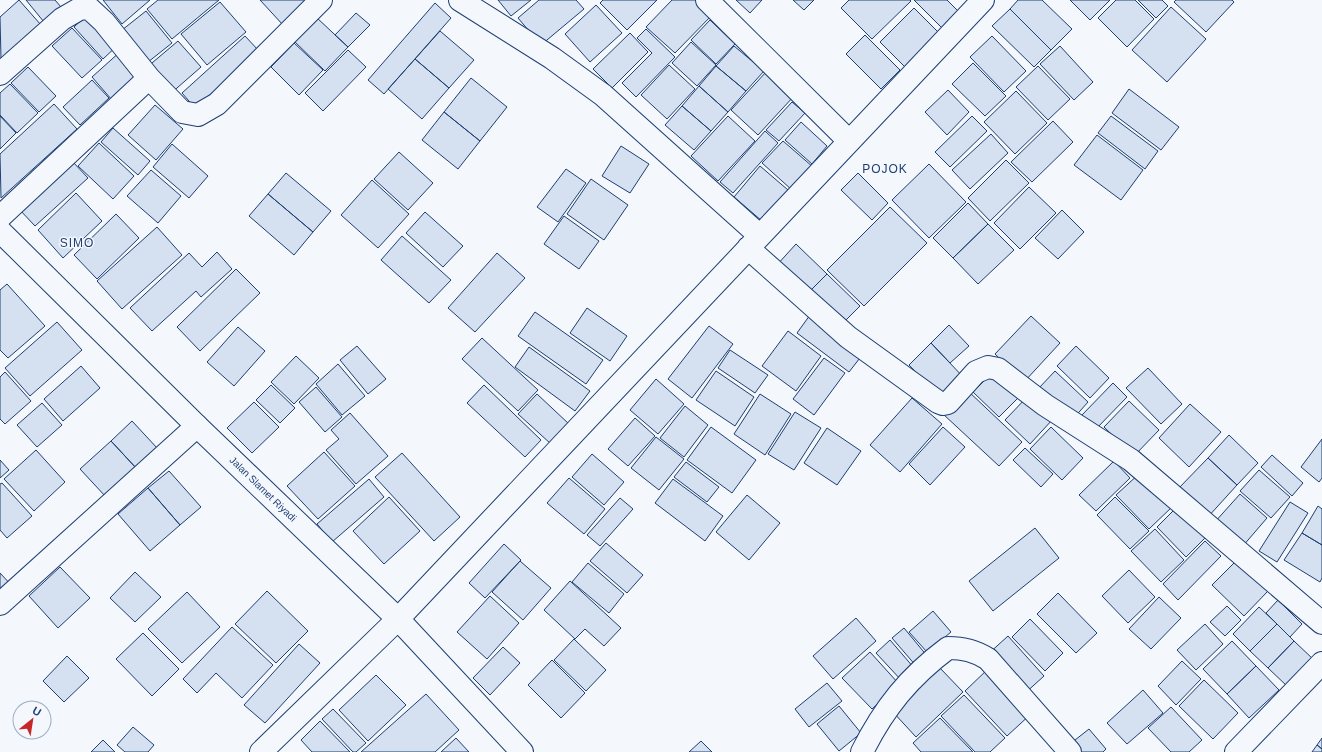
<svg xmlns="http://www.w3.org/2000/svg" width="1322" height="752" font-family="Arial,sans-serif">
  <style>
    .building { fill: #d5e0f0; stroke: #1d3f73 }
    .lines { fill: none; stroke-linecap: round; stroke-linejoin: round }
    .minor-casing { stroke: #1d3f73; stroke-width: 24 }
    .tertiary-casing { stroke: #1d3f73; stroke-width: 24 }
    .minor { stroke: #f4f7fb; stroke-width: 22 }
    .tertiary { stroke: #f4f7fb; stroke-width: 22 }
    .labels { text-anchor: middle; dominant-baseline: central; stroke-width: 3; stroke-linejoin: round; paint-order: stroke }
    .street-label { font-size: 10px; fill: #1d3f73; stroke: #f4f7fb }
    .quarter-label { font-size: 12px; letter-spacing: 1px; fill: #1d3f73; stroke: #f4f7fb }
  </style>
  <rect width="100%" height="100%" fill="#f4f7fb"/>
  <path class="building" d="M19,0l22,25 -40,35 -1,-43z
    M26,0h29l6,7 -17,15z
    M103,0h47l-28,24z
    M158,0h61l-47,39 -25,-30z
    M260,0h50l-27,25z
    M498,0h33l-20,16z
    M539,0h37l8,9 -43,36 -23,-27z
    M603,0h54l-30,30 -27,-27z
    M672,0h25l16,14 -38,39 -29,-26z
    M736,0h26l-12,13z
    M793,0h21l-10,10z
    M849,0h61l1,1 -39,38 -31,-31z
    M914,0h33l13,13 -17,16z
    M1018,0h24l30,29 -21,21 -41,-41z
    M1070,0h40l-20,20z
    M1116,0h19l19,19 -27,28 -29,-29z
    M1138,0h24l6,6 -12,12z
    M1176,0h56l2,2 -28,30 -32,-30z
    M220,2l26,30 -39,33 -26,-31z
    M435,3l16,15 -67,76 -16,-14z
    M596,5l26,28 -32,29 -25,-28z
    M1171,7l35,32 -39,43 -35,-32z
    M914,8l27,27 -34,34 -27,-27z
    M1010,9l41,41 -17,17 -42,-41z
    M146,11l26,32 -29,23 -26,-32z
    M90,12l29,32 -16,15 -29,-32z
    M356,13l14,12 -22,22 -13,-12z
    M316,17l32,30 -23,24 -32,-31z
    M710,20l25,24 -19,20 -25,-24z
    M72,28l30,32 -20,18 -30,-32z
    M646,29l29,28 -39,40 -14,-14 30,-30 -15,-15z
    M440,31l34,29 -25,28 -34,-29z
    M630,33l18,19 -36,36 -19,-19z
    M865,35l35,35 -19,19 -35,-35z
    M245,36l14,15 -64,57 -13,-15z
    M992,36l34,35 -22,21 -34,-35z
    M178,41l23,26 -32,28 -23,-27z
    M691,42l25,23 -19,21 -25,-23z
    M294,43l29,27 -24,25 -28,-28z
    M734,46l30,25 -18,20 -30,-25z
    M1060,46l33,36 -19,18 -34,-36z
    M348,50l18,17 -43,44 -18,-18z
    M121,51l21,23 -30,26 -20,-23z
    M415,59l34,29 -27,31 -34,-30z
    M973,63l33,33 -21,20 -33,-32z
    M669,65l26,24 -28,30 -26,-24z
    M716,66l30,25 -18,21 -29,-26z
    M1038,66l32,33 -22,21 -32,-33z
    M28,67l28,29 -17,16 -28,-29z
    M767,71l27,25 -36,39 -27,-25z
    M471,78l36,29 -27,34 -36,-29z
    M92,80l17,18 -29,27 -17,-18z
    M10,84l28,29 -21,20 -17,-18v-22z
    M699,86l29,26 -17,19 -29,-25z
    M1129,89l50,38 -18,23 -49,-37z
    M948,90l21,22 -22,23 -22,-23z
    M1016,91l31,32 -32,31 -31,-32z
    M792,102l13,11 -26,28 -13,-11z
    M54,104l23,25 -76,69 -1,-44z
    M155,105l28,24 -27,31 -28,-25z
    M682,106l29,25 -17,19 -29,-25z
    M444,112l36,29 -22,28 -36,-29z
    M0,116l16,17 -16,16z
    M728,116l27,25 -37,40 -27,-25z
    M972,116l15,15 -37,36 -15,-15z
    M1111,116l47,35 -13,18 -47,-36z
    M1053,121l20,21 -41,40 -21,-20z
    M801,122l26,24 -15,18 -27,-24z
    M113,128l37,33 -12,14 -37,-33z
    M765,131l13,12 -45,50 -13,-11z
    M991,134l17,19 -38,36 -18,-19z
    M1097,135l46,35 -22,30 -47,-35z
    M783,141l30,26 -21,23 -30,-27z
    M99,143l35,33 -21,23 -35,-33z
    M172,144l36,32 -19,22 -36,-31z
    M621,146l28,18 -19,29 -28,-17z
    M399,152l34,31 -25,27 -34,-31z
    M1006,160l23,23 -39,38 -22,-23z
    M72,161l16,17 -53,48 -16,-17z
    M929,164l37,38 -37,36 -37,-38z
    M760,166l28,24 -26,31 -28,-24z
    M566,169l20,14 -28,39 -21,-15z
    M151,170l30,26 -23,27 -31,-27z
    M286,173l45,38 -18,21 -45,-38z
    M858,173l30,30 -16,17 -31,-30z
    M591,179l37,26 -24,35 -37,-26z
    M372,180l37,34 -31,34 -37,-33z
    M1029,187l27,26 -36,36 -26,-26z
    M76,193l26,28 -39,37 -25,-28z
    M268,194l45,38 -19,23 -45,-39z
    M968,203l20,21 -35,34 -20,-20z
    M890,207l37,36 -63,63 -37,-36z
    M1062,210l22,22 -26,27 -23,-21z
    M425,212l38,34 -20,21 -37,-34z
    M116,214l23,24 -42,41 -23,-24z
    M564,216l35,25 -20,28 -35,-25z
    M988,224l26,26 -36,34 -25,-26z
    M157,227l25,28 -60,54 -25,-28z
    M402,236l49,44 -22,23 -48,-43z
    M796,244l31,30 -21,21 -30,-29z
    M217,252l15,17 -31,28 -5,-6 -44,40 -22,-23 59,-55 13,14z
    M497,253l28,25 -50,54 -27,-24z
    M236,269l24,24 -60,58 -23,-24z
    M827,274l33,32 -21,21 -33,-32z
    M7,284l38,42 -37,32 -8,-8v-60z
    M587,308l40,28 -17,25 -40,-28z
    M535,312l68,48 -17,24 -68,-48z
    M810,315l53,39 -14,18 -52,-39z
    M1031,316l29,27 -36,39 -29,-28z
    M57,322l25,28 -52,46 -25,-28z
    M949,325l20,21 -19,17 -19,-20z
    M709,326l24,18 -41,54 -24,-19z
    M238,327l27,24 -31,35 -27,-24z
    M788,331l33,25 -25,35 -34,-25z
    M482,338l56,52 -20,21 -56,-52z
    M931,343l34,36 -22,21 -34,-35z
    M357,346l29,33 -18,15 -28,-34z
    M1076,346l33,32 -19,20 -33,-32z
    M529,347l61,44 -15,20 -60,-44z
    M730,350l38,25 -13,18 -37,-25z
    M296,356l23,22 -25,26 -23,-22z
    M824,358l21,15 -31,42 -21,-16z
    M338,364l27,32 -23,19 -26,-31z
    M81,366l19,22 -37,33 -19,-22z
    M1148,368l34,36 -21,20 -35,-36z
    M995,370l26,25 -22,22 -26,-25z
    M716,371l38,26 -19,29 -39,-26z
    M1055,371l33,31 -16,18 -34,-31z
    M5,372l26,29 -26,23 -5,-5v-42z
    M656,379l28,25 -26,30 -28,-24z
    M1113,383l14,14 -32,33 -14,-14z
    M271,385l24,23 -15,15 -24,-23z
    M484,385l57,55 -16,17 -58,-54z
    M316,387l26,30 -17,15 -26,-30z
    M967,390l55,52 -23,24 -56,-52z
    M537,394l32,30 -18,20 -33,-30z
    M760,394l31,20 -26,41 -31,-21z
    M1028,396l25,23 -23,25 -25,-24z
    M912,398l30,26 -42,48 -30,-27z
    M1129,401l30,29 -25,26 -30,-29z
    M254,402l25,25 -27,26 -25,-25z
    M42,403l20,22 -25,22 -20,-22z
    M1190,404l31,28 -32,35 -30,-29z
    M685,406l23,19 -24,32 -24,-19z
    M795,412l26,16 -27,42 -26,-16z
    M350,413l38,43 -32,28 -30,-34 13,-11 -8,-9z
    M635,418l20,18 -27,30 -20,-17z
    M132,421l26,28 -21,20 -26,-28z
    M711,427l45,33 -24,33 -45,-33z
    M943,427l22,20 -35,38 -21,-21z
    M1051,427l32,31 -21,22 -32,-31z
    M827,428l34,23 -24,34 -33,-22z
    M1229,435l29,28 -21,22 -29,-27z
    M656,437l28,22 -25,31 -28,-22z
    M1322,439v39l-3,4 -18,-15z
    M111,441l26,28 -31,28 -26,-28z
    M1025,448l28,26 -12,13 -28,-27z
    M36,450l29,32 -31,29 -30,-32z
    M324,452l31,34 -37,33 -31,-33z
    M402,453l58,64 -26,24 -59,-64z
    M592,454l32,28 -20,23 -32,-28z
    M1272,455l31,28 -11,13 -31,-29z
    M1208,458l29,27 -30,33 -30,-28z
    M0,460l9,10 -9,8z
    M1114,461l16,17 -34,33 -17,-16z
    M686,462l33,25 -12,15 -33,-25z
    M1259,470l31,27 -19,21 -31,-27z
    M169,471l32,36 -21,18 -32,-37z
    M1140,473l33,33 -24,23 -33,-34z
    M569,478l36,31 -21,25 -37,-31z
    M369,479l15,18 -52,45 -15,-18z
    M673,479l50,37 -18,25 -50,-38z
    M2,483l30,33 -25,22 -7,-8v-46z
    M148,488l32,37 -30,26 -32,-37z
    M1240,494l27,24 -25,29 -28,-24z
    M747,495l33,28 -31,37 -33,-28z
    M389,497l31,34 -36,33 -31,-33z
    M1115,497l34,34 -19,18 -33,-34z
    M620,498l13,11 -33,37 -13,-11z
    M1290,502l18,11 -31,49 -18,-11z
    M1318,506l4,3v36l-20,-12z
    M1177,507l30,29 -21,21 -29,-30z
    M1035,528l24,30 -66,53 -24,-30z
    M1155,529l29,31 -23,22 -30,-31z
    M1302,533l20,12v33l-2,4 -36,-22z
    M1205,541l16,15 -43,44 -15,-16z
    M606,543l37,32 -16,18 -37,-32z
    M504,544l17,16 -36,38 -16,-15z
    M520,561l31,27 -28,32 -31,-28z
    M1236,561l32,30 -24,25 -32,-31z
    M588,563l36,31 -15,19 -37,-31z
    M60,567l30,31 -32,30 -29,-32z
    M1129,570l26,27 -27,26 -26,-27z
    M135,572l26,25 -26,25 -25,-24z
    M0,573l14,15 -14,13z
    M570,581l51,47 -17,18 -19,-17 -10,10 -31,-29z
    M267,591l41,40 -32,32 -41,-39z
    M187,592l33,35 -38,36 -34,-34z
    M1058,593l39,40 -21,20 -39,-39z
    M490,596l29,27 -32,36 -30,-27z
    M1159,597l22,21 -30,31 -22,-20z
    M1278,600l24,24 -12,13 -24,-24z
    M1227,606l14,14 -16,16 -15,-14z
    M1259,607l18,17 -27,27 -17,-17z
    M933,611l18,21 -24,20 -18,-20z
    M856,618l20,23 -43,38 -20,-23z
    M1030,619l33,34 -18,18 -33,-34z
    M1205,624l18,20 -27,26 -19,-20z
    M1277,624l17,17 -26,27 -18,-17z
    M232,627l41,38 -31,33 -26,-25 -19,20 -14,-14z
    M904,628l24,29 -11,10 -25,-29z
    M143,633l36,36 -27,27 -36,-37z
    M1008,636l36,40 -21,19 -36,-40z
    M574,639l32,31 -20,21 -32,-31z
    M890,640l25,29 -13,12 -26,-28z
    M1232,641l24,25 -29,28 -24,-25z
    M1294,641l20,19 -26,27 -20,-19z
    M299,644l21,19 -55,60 -21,-18z
    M503,647l17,16 -30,32 -17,-17z
    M870,652l29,32 -27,25 -30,-31z
    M67,656l22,22 -25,24 -21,-21z
    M552,660l33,33 -24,25 -33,-33z
    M1182,661l19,18 -25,26 -18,-19z
    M1256,666l23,24 -30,28 -22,-24z
    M939,667l24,25 -47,45 -24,-26z
    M989,668l43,45 -25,23 -42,-45z
    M376,675l30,30 -38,36 -29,-31z
    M1204,680l34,33 -25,26 -34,-33z
    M827,683l15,18 -33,26 -14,-18z
    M1143,690l20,23 -36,31 -20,-21z
    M426,694l33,36 -24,22h-74z
    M964,695l41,43 -15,14h-15l-34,-36z
    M839,706l22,27 -22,18 -22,-27z
    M1171,707l31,33 -13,12h-18l-23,-24z
    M333,709l33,34 -10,9h-3l-31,-33z
    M940,718l33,34h-52l-8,-9z
    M320,721l30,31h-38l-11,-12z
    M133,727l21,18 -6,7h-23l-8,-7z
    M1089,729l17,20 -3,3h-26l-7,-8z
    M456,738l13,14h-28z
    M1322,738v11l-5,-4z
    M103,740l12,12h-24z
    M701,741l11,11h-23z
    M1317,745l5,4v3h-10z"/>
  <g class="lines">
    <g class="minor-casing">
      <path id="minor" d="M460,0l92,58 51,37 156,140
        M707,0l142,141
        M0,74l62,-55 19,-11 9,1 14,13 45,56 33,34 16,3 19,-11 104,-104
        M0,217l149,-139
        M748,248l100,89 90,65 5,2 5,-1 28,-31 12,-5 10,2 47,36 86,55 191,163
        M0,604l197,-178
        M261,752l137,-133 585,-619
        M862,752c22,-44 47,-75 86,-104 16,0 27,3 40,11l82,93
        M1236,752l86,-89"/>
    </g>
    <g class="tertiary-casing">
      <path id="tertiary" d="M0,231l197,195 201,193 124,133"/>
    </g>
    <use href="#minor" class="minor"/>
    <use href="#tertiary" class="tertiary"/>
  </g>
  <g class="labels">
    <g class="street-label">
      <text transform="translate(263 489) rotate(44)">Jalan Slamet Riyadi</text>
    </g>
    <g class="quarter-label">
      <text x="885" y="169">POJOK</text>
      <text x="77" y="243">SIMO</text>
    </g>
  </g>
  <g transform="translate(32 720) rotate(30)"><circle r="19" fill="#f4f7fb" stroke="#9eadc5"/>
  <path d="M0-3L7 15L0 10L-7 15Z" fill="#c62828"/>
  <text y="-6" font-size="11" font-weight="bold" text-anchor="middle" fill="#1d3f73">U</text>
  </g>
</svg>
